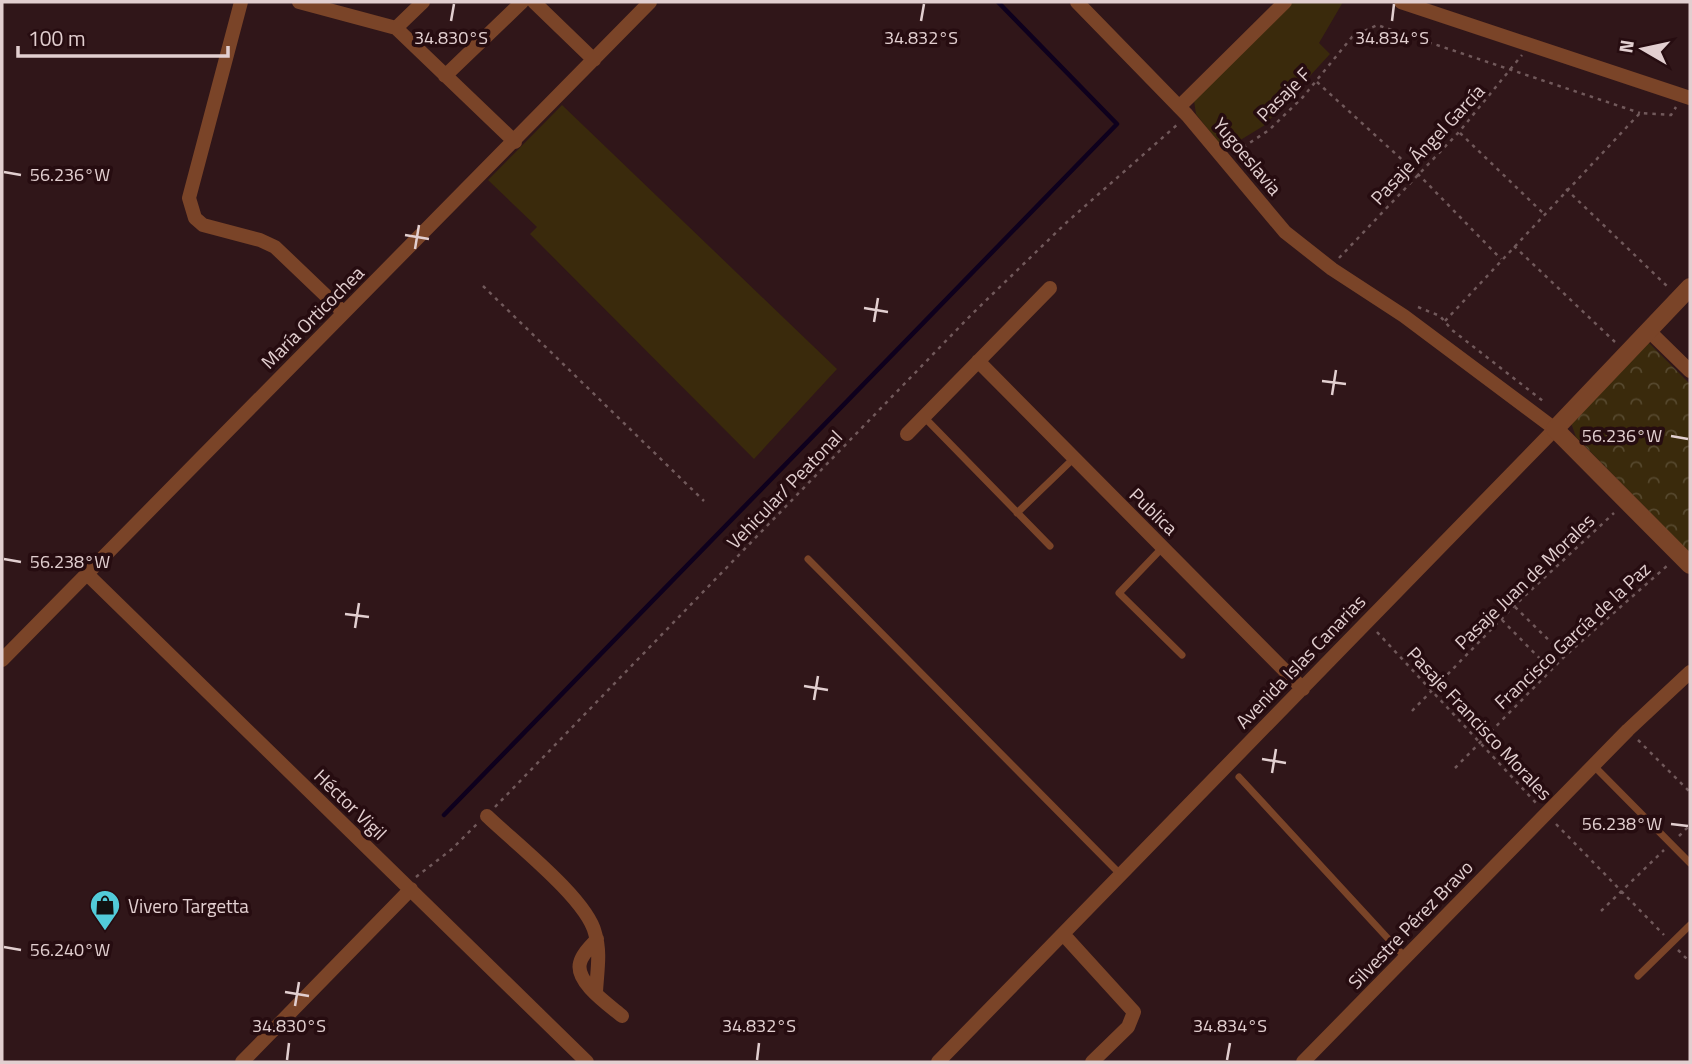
<svg xmlns="http://www.w3.org/2000/svg" width="1692" height="1064" font-family="'Titillium Web',sans-serif">
  <style>
    .grass { fill: #3a2a0c }
    .forest { fill: url(#forest-crowns) }
    .lines { fill: none; stroke-linecap: round; stroke-linejoin: round }
    .stream { stroke: #0e001d; stroke-width: 4.5 }
    .path { stroke: #71595b; stroke-width: 2.5; stroke-dasharray: 3.5 5; stroke-linecap: butt }
    .service { stroke: #7a4428; stroke-width: 7 }
    .minor { stroke: #7a4428; stroke-width: 14 }
    .tertiary { stroke: #7a4428; stroke-width: 18 }
    .ticks { fill: none; stroke: #e2cfd0; stroke-width: 2.5 }
    .labels { text-anchor: middle; dominant-baseline: central; stroke-width: 7; stroke-linejoin: round; paint-order: stroke }
    .street-label { font-size: 19px; fill: #e2cfd0; stroke: #260c10 }
    .poi-label { font-size: 19px; fill: #e2cfd0; stroke: #260c10; text-anchor: start }
    .ticks-label { font-size: 18px; text-anchor: middle; fill: #e2cfd0; stroke: #260c10; stroke-width: 7; stroke-linejoin: round; paint-order: stroke }
  </style>
  <defs>
    <pattern id="forest-crowns" width="20" height="18" patternUnits="userSpaceOnUse" patternTransform="scale(1.75)"><rect width="20" height="18" fill="#3a2a0c"/><path d="M2 6a3 3 0 1 1 6 0M12 15a3 3 0 1 1 6 0" fill="none" stroke="#56482e"/></pattern>
  </defs>
  <rect width="100%" height="100%" fill="#301619"/>
  <path class="grass" d="M1289,2h54l-24,41 11,11 -65,71 -41,25 -28,-36 -2,-13z
    M562,105l275,264 -83,90 -224,-225 7,-7 -49,-47z"/>
  <path class="forest" d="M1648,342l42,42v169l-114,-116 -6,-17z"/>
  <g class="lines">
    <path class="stream" d="M444,815l673,-691 -119,-122"/>
    <path class="path" d="M1317,82l104,95 80,82
      M1460,133l83,80
      M1236,152l33,-22 34,-33 49,-60 25,-12 263,88
      M1566,189l103,99
      M1514,246l101,96
      M1339,258l120,-126 63,-77
      M483,286l221,215
      M1418,307l22,9 12,14 91,71
      M1445,321l195,-208 31,2 5,-8
      M1515,607l50,49
      M1502,620l49,50
      M1377,632l160,172
      M1412,711l102,-105 100,-93
      M1638,740l52,52
      M1455,768l110,-112 103,-91
      M495,807l477,-493 95,-92 111,-98
      M1556,824l108,111
      M1679,836l11,-11
      M416,877l36,-28 25,-25
      M1601,911l63,-61
      M1678,950l12,12"/>
    <path class="service" d="M924,417l126,129
      M1017,513l56,-54
      M1163,547l-44,46 63,62
      M808,559l312,315
      M1594,766l96,97
      M1239,777l166,180
      M1638,976l52,-51"/>
    <path class="minor" d="M241,2l-52,196 6,20 8,7 57,15 15,7 68,65
      M299,2l97,26 119,114
      M534,2l60,58
      M1401,2l289,96
      M396,28l27,-26
      M445,76l77,-74
      M1179,107l106,-105
      M1648,330l42,41
      M978,361l325,328
      M907,434l143,-146
      M87,574l500,488
      M2,660l648,-658
      M487,816c27,26 100,83 108,117 6,19 2,39 1,59
      M1063,934l71,78 -6,15 -36,35
      M597,939c-6,7 -15,15 -17,24 -5,19 29,42 42,53
      M242,1062l169,-173
      M938,1062l617,-633 -151,-113 -72,-47 -47,-37 -98,-117 -110,-113
      M1303,1062l325,-332 62,-58"/>
    <path class="tertiary" d="M1690,287l-135,142 135,136"/>
  </g>
  <path class="ticks" d="M451,21l3,-17M921,21l3,-17M1392,21l2,-17M4,172l17,3M405,235l24,4M415,249l4,-24M864,308l24,4M874,322l4,-24M1322,381l24,3M1332,395l4,-25M1671,436l17,3M4,559l17,3M345,614l24,3M355,628l4,-25M804,686l24,4M814,700l4,-24M1262,759l24,4M1272,773l4,-24M1671,824l17,2M4,947l17,3M285,992l24,4M295,1006l4,-24M287,1060l2,-17M757,1060l2,-17M1227,1060l3,-17"/>
  <defs>
    <g id="shop-pin" transform="scale(1.575)"><path d="M0 17L-7.5 6A9.5 9.5 0 1 1 7.5 6Z" fill="#52cbd9" stroke="#260c10"/><path d="M-5-2.5h2.3a2.7 3.5 0 0 1 5.4 0H5L5.5 6h-11ZM-1.5-2.5h3a1.5 2.3 0 0 0-3 0Z" fill="#111"/></g>
  </defs>
  <g fill-rule="evenodd">
    <use href="#shop-pin" x="105" y="905"/>
  </g>
  <g class="labels">
    <g class="street-label">
      <text transform="translate(1283 94) rotate(-45)">Pasaje F</text>
      <text transform="translate(1427 144) rotate(-47)">Pasaje Ángel García</text>
      <text transform="translate(1248 156) rotate(50)">Yugoeslavia</text>
      <text transform="translate(312 317) rotate(-45)">María Orticochea</text>
      <text transform="translate(784 489) rotate(-46)">Vehicular/ Peatonal</text>
      <text transform="translate(1154 511) rotate(44)">Publica</text>
      <text transform="translate(1524 581) rotate(-44)">Pasaje Juan de Morales</text>
      <text transform="translate(1572 635) rotate(-43)">Francisco García de la Paz</text>
      <text transform="translate(1300 661) rotate(-46)">Avenida Islas Canarias</text>
      <text transform="translate(1480 723) rotate(47)">Pasaje Francisco Morales</text>
      <text transform="translate(351 804) rotate(44)">Héctor Vigil</text>
      <text transform="translate(1410 924) rotate(-46)">Silvestre Pérez Bravo</text>
    </g>
    <g class="poi-label">
      <text x="128" y="905">Vivero Targetta</text>
    </g>
  </g>
  <g class="ticks-label">
    <text x="451" y="44">34.830°S</text>
    <text x="921" y="44">34.832°S</text>
    <text x="1392" y="44">34.834°S</text>
    <text x="70" y="181">56.236°W</text>
    <text x="1622" y="442">56.236°W</text>
    <text x="70" y="568">56.238°W</text>
    <text x="1622" y="830">56.238°W</text>
    <text x="70" y="956">56.240°W</text>
    <text x="289" y="1032">34.830°S</text>
    <text x="759" y="1032">34.832°S</text>
    <text x="1230" y="1032">34.834°S</text>
  </g>
  <rect width="1692" height="1064" fill="none" stroke="#e2cfd0" stroke-width="7"/>
  <g transform="translate(1643 49) rotate(279)" stroke="#260c10" stroke-width="5" paint-order="stroke">
  <path d="M0-5L12 26L0 18L-12 26Z" fill="#e2cfd0"/>
  <text y="-10" font-size="19" font-weight="bold" text-anchor="middle" fill="#e2cfd0">N</text>
  </g>
  <path d="M18 46v10h210v-10" fill="none" stroke="#e2cfd0" stroke-width="3.5"/>
  <text x="28" y="46" font-size="21" fill="#e2cfd0" stroke="#260c10" stroke-width="5" paint-order="stroke">100 m</text>
</svg>
